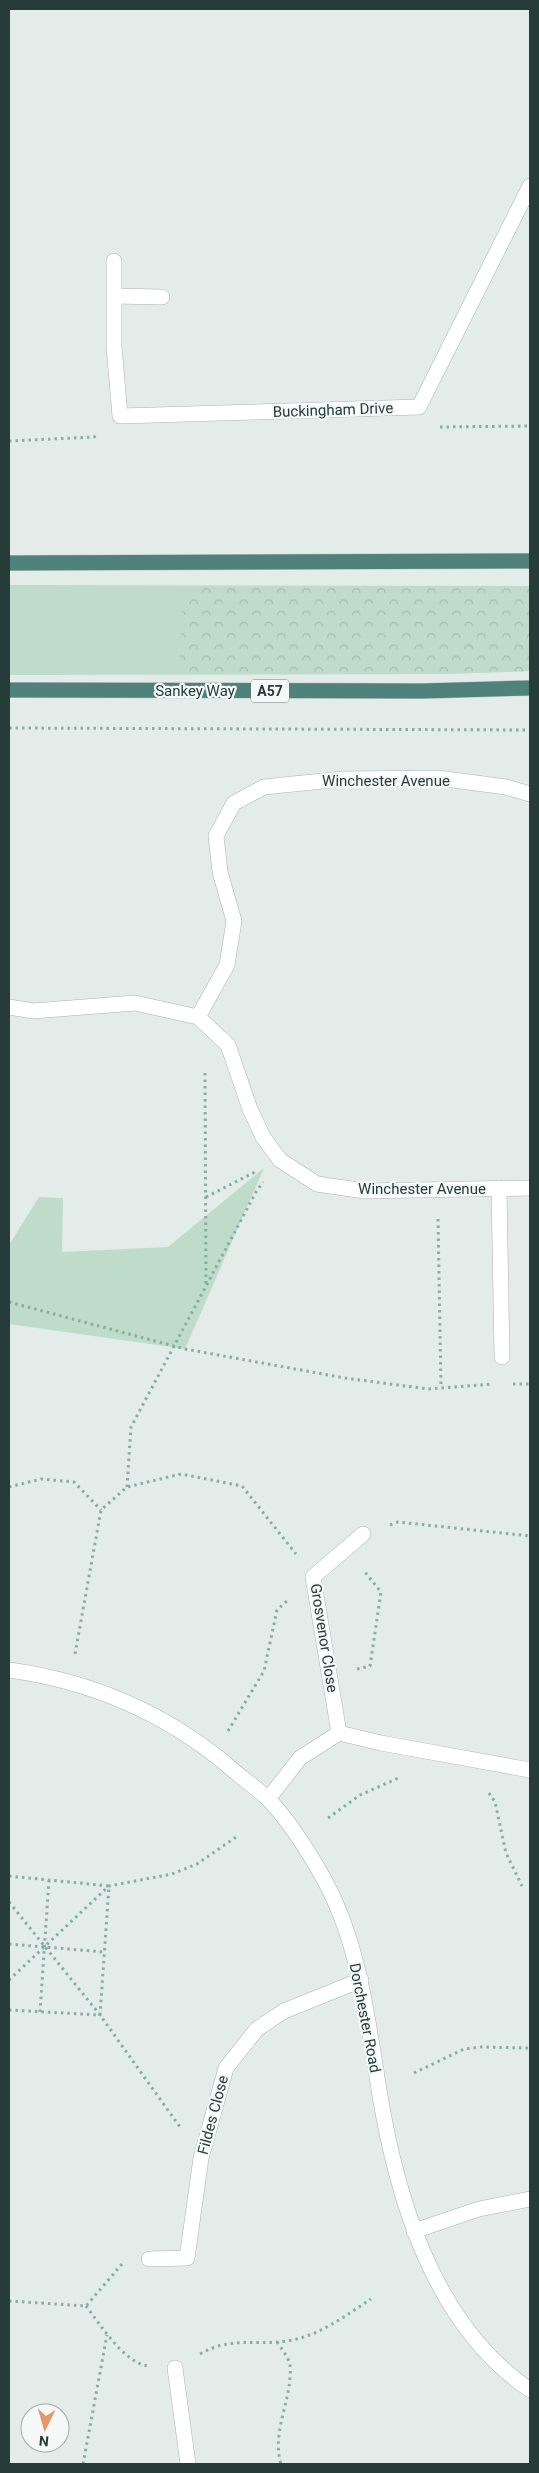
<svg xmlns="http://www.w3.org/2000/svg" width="539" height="2473" font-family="Roboto,sans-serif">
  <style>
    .grass { fill: #bfdbca }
    .forest { fill: url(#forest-crowns) }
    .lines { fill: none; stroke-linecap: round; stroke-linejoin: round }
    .service-casing { stroke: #a7b4b1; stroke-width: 16 }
    .minor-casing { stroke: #a7b4b1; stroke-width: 16 }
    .trunk-casing { stroke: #c2c8c8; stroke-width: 16 }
    .path { stroke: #87ada6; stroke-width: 3; stroke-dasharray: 2.5 4; stroke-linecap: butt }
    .service { stroke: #fff; stroke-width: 15 }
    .minor { stroke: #fff; stroke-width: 15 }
    .trunk { stroke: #50827c; stroke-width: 15 }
    .labels { text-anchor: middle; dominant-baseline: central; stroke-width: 4.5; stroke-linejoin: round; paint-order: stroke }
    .shield { fill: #f4f9f7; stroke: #637572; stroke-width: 1 }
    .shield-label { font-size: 14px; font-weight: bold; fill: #253c39 }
    .street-label { font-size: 15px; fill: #253c39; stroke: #f4f9f7 }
  </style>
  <defs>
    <pattern id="forest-crowns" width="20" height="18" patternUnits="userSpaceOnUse" patternTransform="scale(1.25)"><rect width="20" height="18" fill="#bfdbca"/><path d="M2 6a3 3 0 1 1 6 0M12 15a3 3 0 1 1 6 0" fill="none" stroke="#a4bdae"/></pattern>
  </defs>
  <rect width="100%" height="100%" fill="#e4ece9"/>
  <path class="grass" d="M9,585l521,1v85l-84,3 -437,1z
    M264,1168l-79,181 -176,-25v-79l30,-48 24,1 -1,54 106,-5z"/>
  <path class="forest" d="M195,586h335v85l-84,3h-267l3,-69z"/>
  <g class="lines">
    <g class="service-casing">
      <path id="service" d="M499,1188l3,169
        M175,2368l13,96"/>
    </g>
    <g class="minor-casing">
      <path id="minor" d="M114,261v35l48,1
        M114,296v50l6,70 299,-9 111,-221
        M9,1007l24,4 102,-8 63,14 30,28 22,64 13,28 17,23 37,24 48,7 165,-3
        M198,1017l29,-52 7,-44 -14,-49 -4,-36 18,-33 30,-16 78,-8 96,-1 68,9 24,7
        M363,1534l-50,43 26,156 42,10 149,27
        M9,1670c81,11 154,42 217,94 13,12 28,22 41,34 21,21 43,56 58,83 38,71 44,154 58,232 19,102 57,216 147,277
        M268,1799l32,-41 39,-25
        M414,2231l65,-22 51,-10
        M149,2259l38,-1 14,-100 25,-90 31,-39 27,-18 77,-31"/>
    </g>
    <g class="trunk-casing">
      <path id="trunk" d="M9,563l521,-2
        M9,690l414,1 107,-3"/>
    </g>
    <path class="path" d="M440,427l90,-1
      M9,441l85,-4 4,-3
      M9,728l521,2
      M205,1073l1,214
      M206,1197l49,-25
      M438,1219l3,169
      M9,1302l176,47 160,29 83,11 64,-5
      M513,1384h17
      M9,1487l32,-8 33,3 27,28
      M127,1487l4,-60 125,-235 7,-10
      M390,1525l8,-3 132,14
      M75,1654l26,-144 26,-23 54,-13 61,12 54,68
      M357,1669l13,-3 11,-74 -17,-21
      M228,1731l36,-60 13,-61 10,-9
      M489,1793l6,9 11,51 16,33
      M328,1818l32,-23 41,-18
      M9,1876l100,10 -9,129 -91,-5
      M9,1902l91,113 80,112
      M9,1944l95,8
      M9,1980l100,-94 63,-12 25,-10 42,-29
      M40,2012l9,-132
      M414,2073l50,-24 17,-2 49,1
      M9,2301l77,5 36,-42
      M86,2306c14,18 38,57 62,60
      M277,2342c4,6 12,16 13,23 3,33 -19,66 -9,99
      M200,2354c32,-18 53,-8 86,-13 32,-4 59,-25 85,-42
      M83,2464l24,-129"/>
    <use href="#service" class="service"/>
    <use href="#minor" class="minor"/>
    <use href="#trunk" class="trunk"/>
  </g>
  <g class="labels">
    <rect class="shield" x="251" y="679.5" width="38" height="23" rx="4"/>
    <g class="shield-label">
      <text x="270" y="691">A57</text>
    </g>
    <g class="street-label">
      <text transform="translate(333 410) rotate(-2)">Buckingham Drive</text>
      <text x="195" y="691">Sankey Way</text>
      <text x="386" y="781">Winchester Avenue</text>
      <text x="422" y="1189">Winchester Avenue</text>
      <text transform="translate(324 1638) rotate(81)">Grosvenor Close</text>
      <text transform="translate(365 2018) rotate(79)">Dorchester Road</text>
      <text transform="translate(213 2115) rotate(-75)">Fildes Close</text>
    </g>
  </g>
  <rect width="539" height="2473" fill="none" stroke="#253c39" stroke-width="20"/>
  <g transform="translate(45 2428) rotate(185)"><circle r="24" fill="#f4f9f7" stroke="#a1adab"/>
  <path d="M0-4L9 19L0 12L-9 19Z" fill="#e69768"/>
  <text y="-8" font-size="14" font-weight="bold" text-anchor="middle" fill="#253c39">N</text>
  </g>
</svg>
